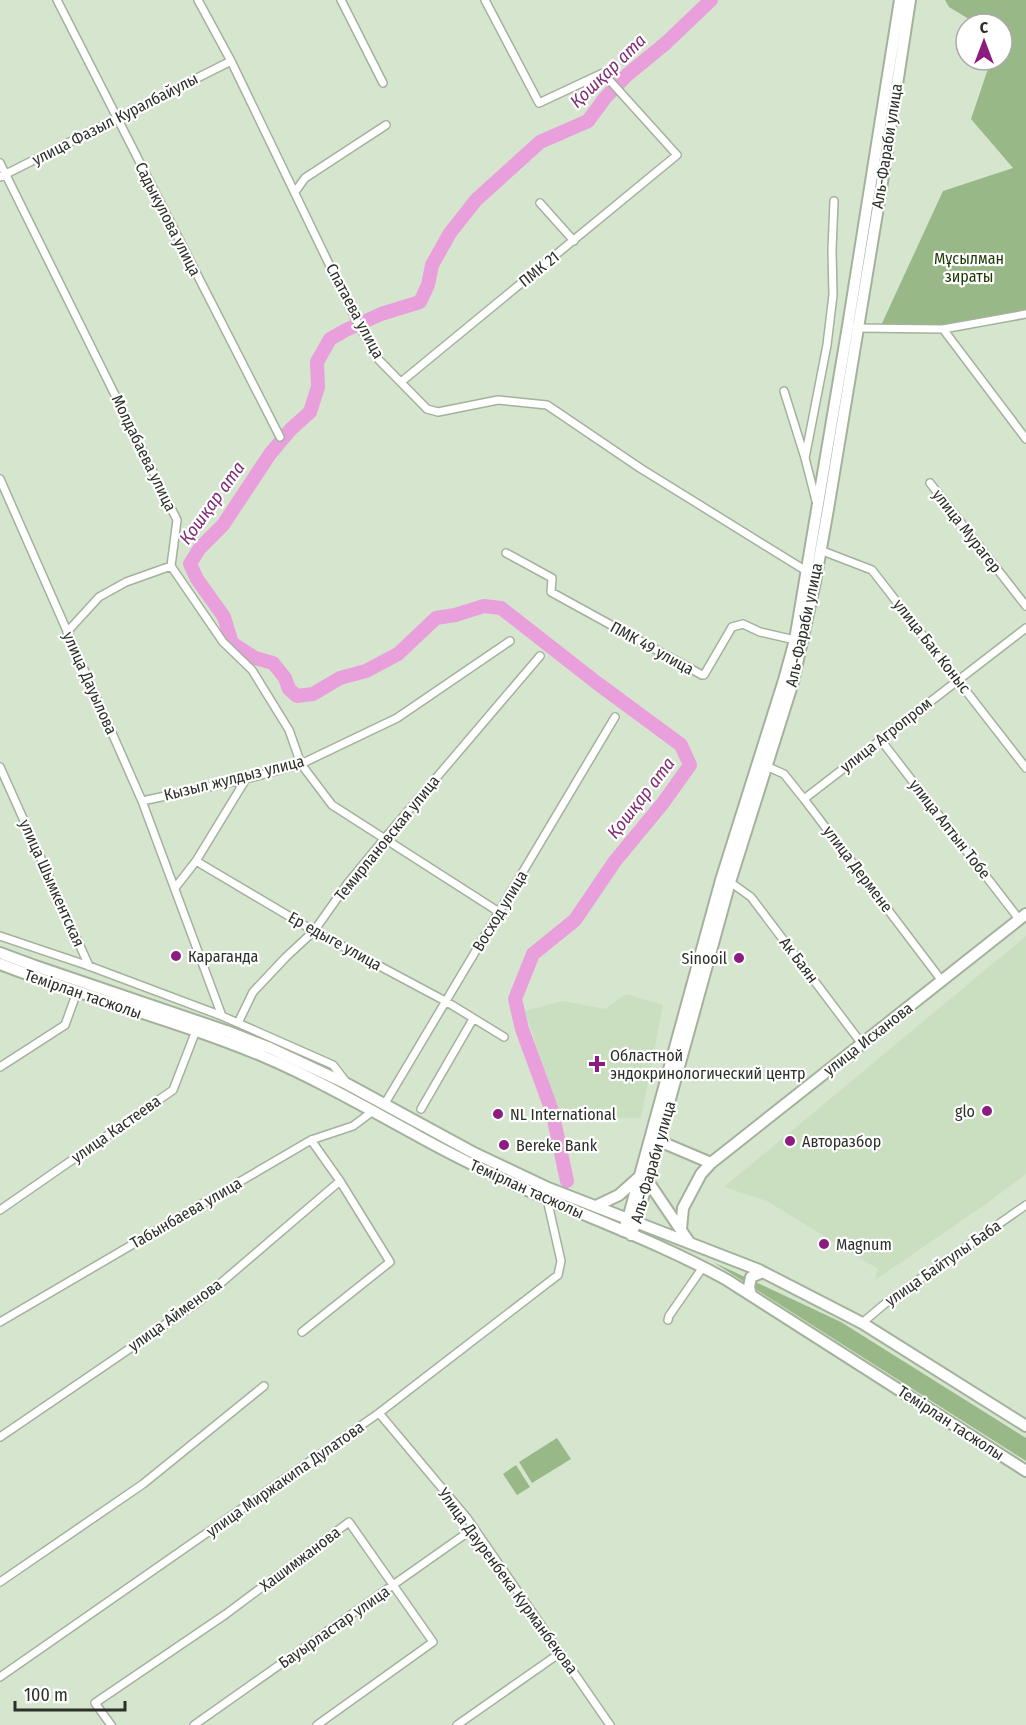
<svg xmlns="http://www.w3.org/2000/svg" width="1026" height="1725" font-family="'Fira Sans Condensed',sans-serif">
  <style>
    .built { fill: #cadec0 }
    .green { fill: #99b888 }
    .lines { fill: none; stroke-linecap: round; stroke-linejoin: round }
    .river { stroke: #e99fdc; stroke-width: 14 }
    .minor-casing { stroke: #a4b29c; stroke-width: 10 }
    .secondary-casing { stroke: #a4b29c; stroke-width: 14 }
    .primary-casing { stroke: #a4b29c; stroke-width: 14 }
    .minor { stroke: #fff; stroke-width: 7 }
    .secondary { stroke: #fff; stroke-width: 10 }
    .primary { stroke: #fff; stroke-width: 10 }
    .poi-dot { fill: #8c1c7f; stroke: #fff; stroke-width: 2 }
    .labels { text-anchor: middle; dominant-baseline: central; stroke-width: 4.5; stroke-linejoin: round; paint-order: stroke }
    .street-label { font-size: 16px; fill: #2b3028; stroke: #fff }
    .park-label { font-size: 16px; fill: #1b3901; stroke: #fff }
    .poi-label { font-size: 16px; fill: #2b3028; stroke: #fff; text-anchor: start }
    .water-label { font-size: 18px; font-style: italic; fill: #802b75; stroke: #fff }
  </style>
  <rect width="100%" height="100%" fill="#d6e5ce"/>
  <path class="built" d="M1026,936v238l-43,32 -108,74 3,-11 -111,-68 -43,-14z
    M626,994l37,11 -22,113h-81l-35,-107 38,-10 42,8z"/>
  <path class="green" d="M945,0h81v314l-83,15 -65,3 65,-141 70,-23 -42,-49 20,-59h11v-36h-25l-28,-17z
    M713,1262l128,60 185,116v23z
    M557,1438l14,21 -39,24 -13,-21z
    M516,1465l14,22 -13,8 -14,-21z"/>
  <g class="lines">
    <path class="river" d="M567,1181l-15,-70 -30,-82 -7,-30 18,-45 42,-34 40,-59 48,-58 27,-38 -9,-20 -84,-62 -96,-75 -17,-2 -29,9 -19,3 -38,36 -32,17 -26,7 -27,16 -16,2 -8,-7 -4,-11 -12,-15 -18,-5 -23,-15 -8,-26 -27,-38 -7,-15 9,-15 24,-24 47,-71 21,-25 19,-17 8,-25 -1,-25 13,-23 16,-9 35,-16 39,-12 8,-17 4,-20 18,-32 26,-33 64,-58 48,-21 17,-23 22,-23 39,-32 45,-43"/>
    <g class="minor-casing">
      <path id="minor" d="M57,0l223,437
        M198,0l33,61 127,263 21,36 48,49 11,3 60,-12 49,5 93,63 168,104
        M341,0l42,83
        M0,163l177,357 -6,46 52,76 29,28 37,60 12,34 31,41 167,107
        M0,177l231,-116
        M295,192l10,-14 81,-53
        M540,203l34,38
        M856,328l87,1 83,-15
        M943,329l83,110
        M401,382l276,-227 -74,-82 -64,30 -54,-103
        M784,391l21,67 11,43
        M805,458l22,-113 6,-50 -1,-45 2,-49
        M0,479l142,322 80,215
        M930,483l96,123
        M820,550l52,20 154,198
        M506,553l46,25 -1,14 151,83h2l28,-48 11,-3 17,8 35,8
        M67,632l32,-35 27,-15 45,-16
        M880,739l139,180
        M766,766l18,8 20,25 138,182
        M0,767l89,199
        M804,799l222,-171
        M142,801l104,-22 55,-15 96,-46 113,-77
        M196,861l50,-82
        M730,882l21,15 111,147
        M175,888l21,-27 118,70 133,71 57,35
        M0,936l89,30 133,50 111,49 13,17
        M238,1023l15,-31 33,-35 28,-26 34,-48 37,-45 155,-182
        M0,1067l65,-42 12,-33
        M384,1105l231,-388
        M421,1109l52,-90
        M0,1210l173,-120 24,-62
        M668,1320l1,-4 34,-49
        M0,1322l311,-182 42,-14 20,-15
        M862,1323l25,-21 139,-97
        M302,1332l88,-70 -50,-81 -29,-41
        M379,1413l88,105 143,207
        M0,1437l201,-137 139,-119
        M0,1582l143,-98 121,-98
        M0,1677l379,-264 179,-138 3,-14 -14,-62
        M111,1725l-16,-22 131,-89 123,-92 84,120 -116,83
        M194,1725l280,-197
        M457,1725l103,-72"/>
    </g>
    <g class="secondary-casing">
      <path id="secondary" d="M659,1141l52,22
        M681,1229l2,-21 18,-34 10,-11 315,-249"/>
    </g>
    <g class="primary-casing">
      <path id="primary" d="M0,953l35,13 194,66 41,16 77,36 125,68 76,36 211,82 103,53 164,103
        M0,964c87,34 179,57 265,93 51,22 98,49 146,75 35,20 72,38 109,55 69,31 141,56 207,93l299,191
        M647,1180l42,62
        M596,1206l23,-11 19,-17
        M623,1231l5,-12 93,-339 63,-200 11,-40 53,-314 52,-326
        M631,1235l5,-13 94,-340 63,-200 22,-100 13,-73 52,-314 30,-195
        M751,1295l-2,-8 2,-10 12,-5"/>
    </g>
    <use href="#minor" class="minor"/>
    <use href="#secondary" class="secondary"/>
    <use href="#primary" class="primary"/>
  </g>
  <g class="poi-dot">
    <circle cx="176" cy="956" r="6"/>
    <circle cx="739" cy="958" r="6"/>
    <path d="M594 1055h6v6h6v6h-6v6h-6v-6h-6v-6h6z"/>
    <circle cx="987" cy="1111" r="6"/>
    <circle cx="498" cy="1114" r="6"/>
    <circle cx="790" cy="1141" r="6"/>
    <circle cx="504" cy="1145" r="6"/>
    <circle cx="824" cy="1244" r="6"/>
  </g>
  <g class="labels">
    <g class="street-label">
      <text transform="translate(115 119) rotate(-27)">улица Фазыл Куралбайулы</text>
      <text transform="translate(887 146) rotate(-81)">Аль-Фараби улица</text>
      <text transform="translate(168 219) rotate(63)">Садыкулова улица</text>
      <text transform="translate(539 269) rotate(-39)">ПМК 21</text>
      <text transform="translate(355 311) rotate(62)">Спатаева улица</text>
      <text transform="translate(144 453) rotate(64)">Молдабаева улица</text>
      <text transform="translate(967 531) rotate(52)">улица Мурагер</text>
      <text transform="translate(804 625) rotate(-78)">Аль-Фараби улица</text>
      <text transform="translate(932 646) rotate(52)">улица Бак Коныс</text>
      <text transform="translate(652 648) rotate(29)">ПМК 49 улица</text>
      <text transform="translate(90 683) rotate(66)">улица Дауылова</text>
      <text transform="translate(886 735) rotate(-38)">улица Агропром</text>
      <text transform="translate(234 778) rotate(-14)">Кызыл жулдыз улица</text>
      <text transform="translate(950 829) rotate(52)">улица Алтын Тобе</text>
      <text transform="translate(387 838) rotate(-51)">Темирлановская улица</text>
      <text transform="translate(858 869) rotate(53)">улица Дермене</text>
      <text transform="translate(52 883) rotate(66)">улица Шымкентская</text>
      <text transform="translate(500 911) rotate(-59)">Восход улица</text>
      <text transform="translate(335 941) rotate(29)">Ер едыге улица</text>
      <text transform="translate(799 960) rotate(53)">Ак Баян</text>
      <text transform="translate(83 994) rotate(19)">Темірлан тасжолы</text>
      <text transform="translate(868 1039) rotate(-38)">улица Исханова</text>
      <text transform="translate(116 1129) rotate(-35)">улица Кастеева</text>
      <text transform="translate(653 1162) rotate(-74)">Аль-Фараби улица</text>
      <text transform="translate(527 1189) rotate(24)">Темірлан тасжолы</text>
      <text transform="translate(186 1213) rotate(-30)">Табынбаева улица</text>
      <text transform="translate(943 1263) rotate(-35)">улица Байтулы Баба</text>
      <text transform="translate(175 1315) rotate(-36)">улица Айменова</text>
      <text transform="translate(951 1423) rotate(33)">Темірлан тасжолы</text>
      <text transform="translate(285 1479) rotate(-35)">улица Миржакипа Дулатова</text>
      <text transform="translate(300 1559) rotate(-37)">Хашимжанова</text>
      <text transform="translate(508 1581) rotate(54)">Улица Дауренбека Курманбекова</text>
      <text transform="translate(334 1627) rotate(-35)">Бауырластар улица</text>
    </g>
    <g class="park-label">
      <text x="969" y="258">Мұсылман<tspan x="969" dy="18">зираты</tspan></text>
    </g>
    <g class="poi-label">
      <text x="188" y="956">Караганда</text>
      <text x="727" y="958" text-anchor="end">Sinooil</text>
      <text x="610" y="1055">Областной<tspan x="610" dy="18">эндокринологический центр</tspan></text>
      <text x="975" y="1111" text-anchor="end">glo</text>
      <text x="510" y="1114">NL International</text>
      <text x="802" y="1141">Авторазбор</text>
      <text x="516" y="1145">Bereke Bank</text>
      <text x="836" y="1244">Magnum</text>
    </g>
    <g class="water-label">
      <text transform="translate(608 71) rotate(-44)">Қошқар ата</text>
      <text transform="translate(212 503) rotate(-54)">Қошқар ата</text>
      <text transform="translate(641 798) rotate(-52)">Қошқар ата</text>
    </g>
  </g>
  <g transform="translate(984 42)"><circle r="28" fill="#ffffff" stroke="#aaaca9" stroke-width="1.5"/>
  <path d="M0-4.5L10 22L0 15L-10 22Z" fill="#8c1c7f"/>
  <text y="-9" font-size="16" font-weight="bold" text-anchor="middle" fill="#2b3028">С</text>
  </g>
  <path d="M15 1701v9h110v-9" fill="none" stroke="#2b3028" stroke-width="3"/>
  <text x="24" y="1701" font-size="18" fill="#2b3028" stroke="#ffffff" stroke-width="4.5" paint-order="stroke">100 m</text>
</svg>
